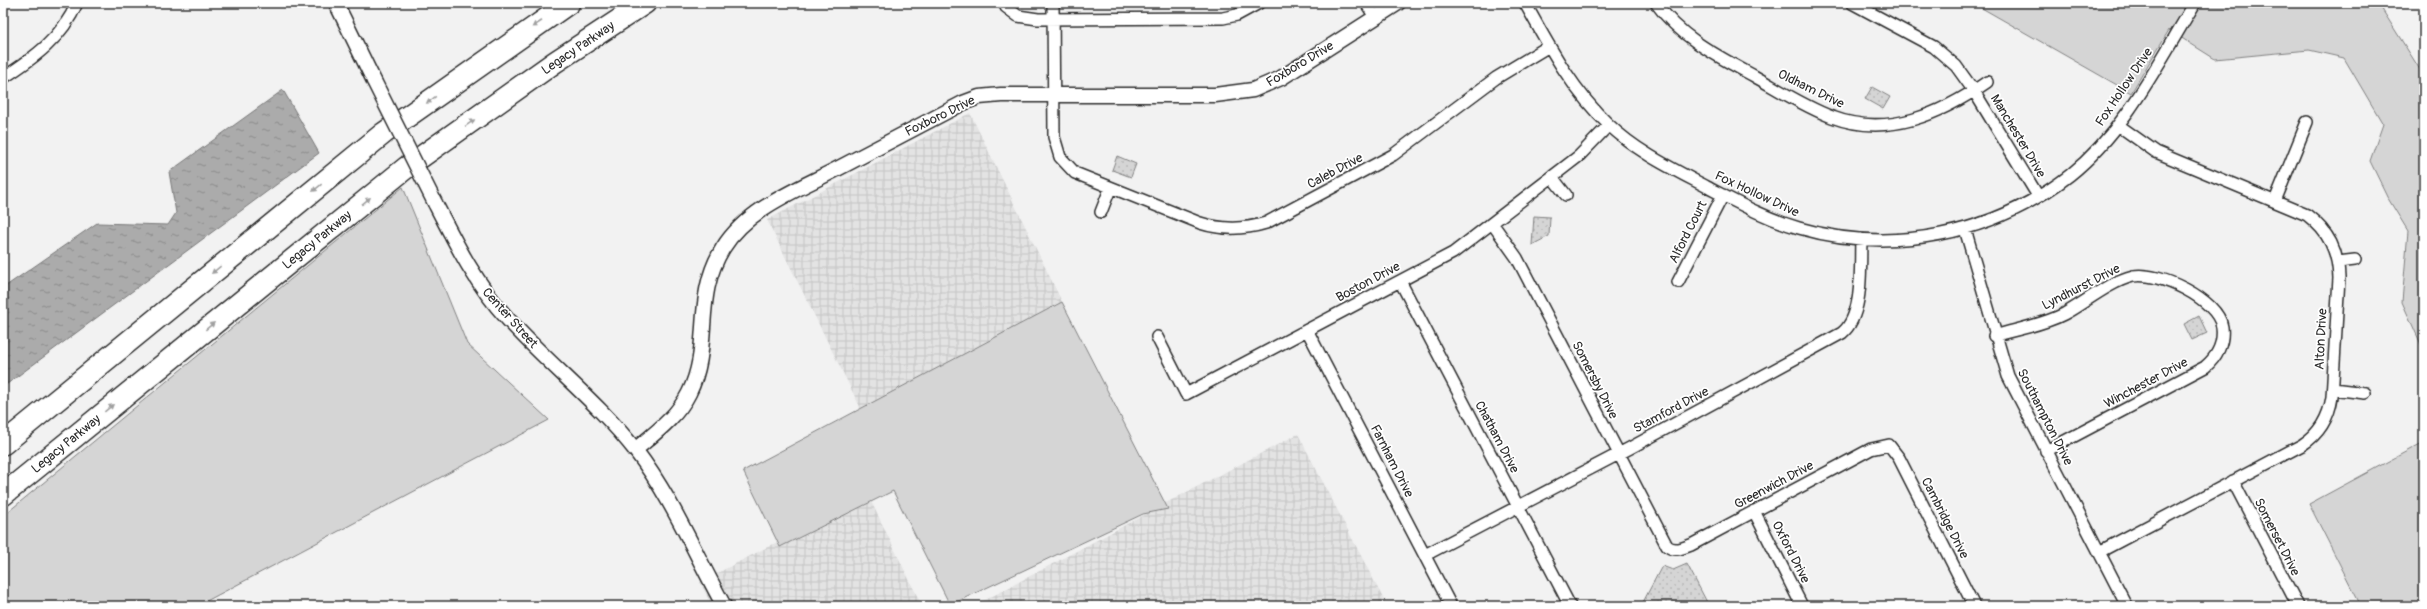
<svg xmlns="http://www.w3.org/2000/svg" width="2427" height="609" font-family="Pangolin,sans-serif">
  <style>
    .industrial { fill: url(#industrial-grid) }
    .green { fill: #d5d5d5; stroke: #808080 }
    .park { fill: url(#park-dots); stroke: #808080 }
    .water { fill: url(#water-ripples); stroke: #787878 }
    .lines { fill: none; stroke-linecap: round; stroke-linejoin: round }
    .minor-casing { stroke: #2b2b2b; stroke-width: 14 }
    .tertiary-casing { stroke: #2b2b2b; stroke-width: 17 }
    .motorway-casing { stroke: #2b2b2b; stroke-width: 24 }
    .minor { stroke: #fff; stroke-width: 11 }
    .tertiary { stroke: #fff; stroke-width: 14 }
    .motorway { stroke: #fff; stroke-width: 21 }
    .tertiary-bridge-casing { stroke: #2b2b2b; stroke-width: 17; stroke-linecap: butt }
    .tertiary-bridge { stroke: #fff; stroke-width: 14 }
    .oneway { fill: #a0a0a0 }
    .labels { text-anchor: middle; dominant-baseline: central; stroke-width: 3.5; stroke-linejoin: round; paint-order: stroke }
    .street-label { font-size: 13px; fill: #2b2b2b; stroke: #fff }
  </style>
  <defs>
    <pattern id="industrial-grid" width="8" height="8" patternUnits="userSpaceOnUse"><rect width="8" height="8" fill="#e3e3e3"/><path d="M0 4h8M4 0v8" fill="none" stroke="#c3c3c3"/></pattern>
    <pattern id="park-dots" width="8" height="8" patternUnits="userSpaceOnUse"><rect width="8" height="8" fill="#d5d5d5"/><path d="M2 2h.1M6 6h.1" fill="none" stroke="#b7b7b7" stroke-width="1.8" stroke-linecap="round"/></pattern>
    <pattern id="water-ripples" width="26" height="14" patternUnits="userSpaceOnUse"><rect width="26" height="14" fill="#ababab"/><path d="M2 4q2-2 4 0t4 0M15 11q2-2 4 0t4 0" fill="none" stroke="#8b8b8b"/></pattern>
  </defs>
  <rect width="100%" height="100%" fill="#f2f2f2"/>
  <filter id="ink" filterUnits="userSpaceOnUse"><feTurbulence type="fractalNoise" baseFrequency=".025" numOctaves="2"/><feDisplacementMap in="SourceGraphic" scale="8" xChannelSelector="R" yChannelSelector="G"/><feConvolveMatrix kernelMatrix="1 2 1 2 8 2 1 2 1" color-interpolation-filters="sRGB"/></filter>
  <g filter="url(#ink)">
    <path class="industrial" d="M970,113l93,191 -201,107 -95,-191z
      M1298,434l89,172h-413l192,-103z
      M868,495l54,111h-210l-12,-24z"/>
    <path class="green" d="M1973,3h405l46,73v275l-22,-49 6,-71 -19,-31 -19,-39 13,-37 -39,-66 -35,-8 -94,9 -46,-29 -38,63z
      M403,187l64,157 82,76 -352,186h-194v-90z
      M1062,302l106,207 -25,5 -193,91 -57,-114 -113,56 -37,-76z
      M2424,442v164h-63l-52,-102z"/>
    <path class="park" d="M1872,87l18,10 -7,12 -18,-10z
      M1117,156l19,8 -5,13 -19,-7z
      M1534,216l16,1 -1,19 -17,9z
      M2199,316l8,17 -15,7 -8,-16z
      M1687,564l22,42h-68l21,-40 11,4z"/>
    <path class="water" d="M283,90l36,63 -316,234v-99l94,-65 71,2 8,-12 -7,-41z"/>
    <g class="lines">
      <g class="minor-casing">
        <path id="minor" d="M1053,3l1,134 6,20 15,16 125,50c22,7 43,7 66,0l127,-68 103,-77 53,-32
          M1366,3l9,14
          M1525,3c24,43 47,87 83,121 29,28 65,45 99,63 29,15 60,32 92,41 93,27 194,7 271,-53 56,-45 88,-112 125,-172
          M1656,3c25,35 61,53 98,73 25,14 51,31 78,41 56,21 109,-3 155,-35
          M1852,3l82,44 22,19 18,25 64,105
          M1006,7l12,9 20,3 185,-1 14,-3 22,-12
          M3,78c31,-20 59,-40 74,-75
          M1552,177l14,18
          M2275,201l32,-79
          M1101,212l9,-23
          M1492,223l25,35 150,288c8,6 15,2 24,-1l180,-96 18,-4 10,13 75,148
          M1965,229l43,147 119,230
          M2338,262l17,-2
          M1400,281l170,325
          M1678,282l45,-87
          M1307,330l144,276
          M1994,336c23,-7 49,-11 70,-22 22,-12 45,-32 69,-38 25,-5 85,23 89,51 2,16 -5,30 -17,40l-159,84
          M1157,337l29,57 267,-141 126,-97 30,-31
          M2333,389l32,4
          M2233,481l65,125
          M1754,511l48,95
          M2099,552l203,-107c17,-11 27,-28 30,-48l7,-119c-1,-27 -10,-46 -32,-63l-151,-63 -38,-27
          M1425,555l205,-107 212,-115c22,-18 18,-66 19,-94"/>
      </g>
      <g class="tertiary-casing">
        <path id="tertiary" d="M336,3l38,78
          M435,203c21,41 41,81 72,115 41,46 91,84 129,133 36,47 59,103 88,155
          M635,450c20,-17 42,-33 54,-57 24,-48 3,-95 34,-145 25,-40 74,-58 114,-79 42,-22 84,-44 126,-66l16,-6 22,-2h214l38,-5 28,-12 117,-75"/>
      </g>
      <g class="motorway-casing">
        <path id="motorway" d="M3,444l381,-311 185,-130
          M3,495l404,-328 148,-105 90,-59"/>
      </g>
      <use href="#minor" class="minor"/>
      <use href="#tertiary" class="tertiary"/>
      <use href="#motorway" class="motorway"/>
      <g class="tertiary-bridge-casing">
        <path id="tertiary-bridge" d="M374,81l61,122"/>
      </g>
      <use href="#tertiary-bridge" class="tertiary-bridge"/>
    </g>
    <defs><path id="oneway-solid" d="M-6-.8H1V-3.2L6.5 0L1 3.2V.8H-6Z"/></defs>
    <g class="oneway">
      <use href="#oneway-solid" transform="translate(537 24) rotate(147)"/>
      <use href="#oneway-solid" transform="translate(431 100) rotate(144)"/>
      <use href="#oneway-solid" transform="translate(470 123) rotate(-35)"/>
      <use href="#oneway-solid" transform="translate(317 188) rotate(141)"/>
      <use href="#oneway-solid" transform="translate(366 201) rotate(-39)"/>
      <use href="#oneway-solid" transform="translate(216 270) rotate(141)"/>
      <use href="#oneway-solid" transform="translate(210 326) rotate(-39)"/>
      <use href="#oneway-solid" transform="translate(109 408) rotate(-39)"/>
    </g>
  </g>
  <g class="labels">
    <g class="street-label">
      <text transform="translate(578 48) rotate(-34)">Legacy Parkway</text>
      <text transform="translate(1300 64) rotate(-31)">Foxboro Drive</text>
      <text transform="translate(2124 87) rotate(-56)">Fox Hollow Drive</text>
      <text transform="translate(1811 89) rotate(26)">Oldham Drive</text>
      <text transform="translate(940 116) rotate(-26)">Foxboro Drive</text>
      <text transform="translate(2018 136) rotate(59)">Manchester Drive</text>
      <text transform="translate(1335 171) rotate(-28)">Caleb Drive</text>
      <text transform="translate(1757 194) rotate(25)">Fox Hollow Drive</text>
      <text transform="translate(1688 232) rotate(-63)">Alford Court</text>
      <text transform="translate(317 240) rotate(-39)">Legacy Parkway</text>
      <text transform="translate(1368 282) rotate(-28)">Boston Drive</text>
      <text transform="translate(2081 287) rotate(-27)">Lyndhurst Drive</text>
      <text transform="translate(510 318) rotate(48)">Center Street</text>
      <text transform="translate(2321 339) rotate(-87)">Alton Drive</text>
      <text transform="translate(1595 380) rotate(63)">Somersby Drive</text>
      <text transform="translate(2146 383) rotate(-28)">Winchester Drive</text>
      <text transform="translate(1671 410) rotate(-28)">Stamford Drive</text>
      <text transform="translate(2045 417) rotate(63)">Southampton Drive</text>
      <text transform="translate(1497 437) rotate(62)">Chatham Drive</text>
      <text transform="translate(66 444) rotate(-39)">Legacy Parkway</text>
      <text transform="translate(1392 461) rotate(63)">Farnham Drive</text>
      <text transform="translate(1774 485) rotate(-28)">Greenwich Drive</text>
      <text transform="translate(1945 518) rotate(63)">Cambridge Drive</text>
      <text transform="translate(2277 537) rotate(63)">Somerset Drive</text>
      <text transform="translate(1791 552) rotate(63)">Oxford Drive</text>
    </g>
  </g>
  <rect width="2427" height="609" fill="none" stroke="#fff" stroke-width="16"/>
  <rect x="8" y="8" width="2411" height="593" fill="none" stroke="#2b2b2b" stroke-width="1.5" filter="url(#ink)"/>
</svg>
